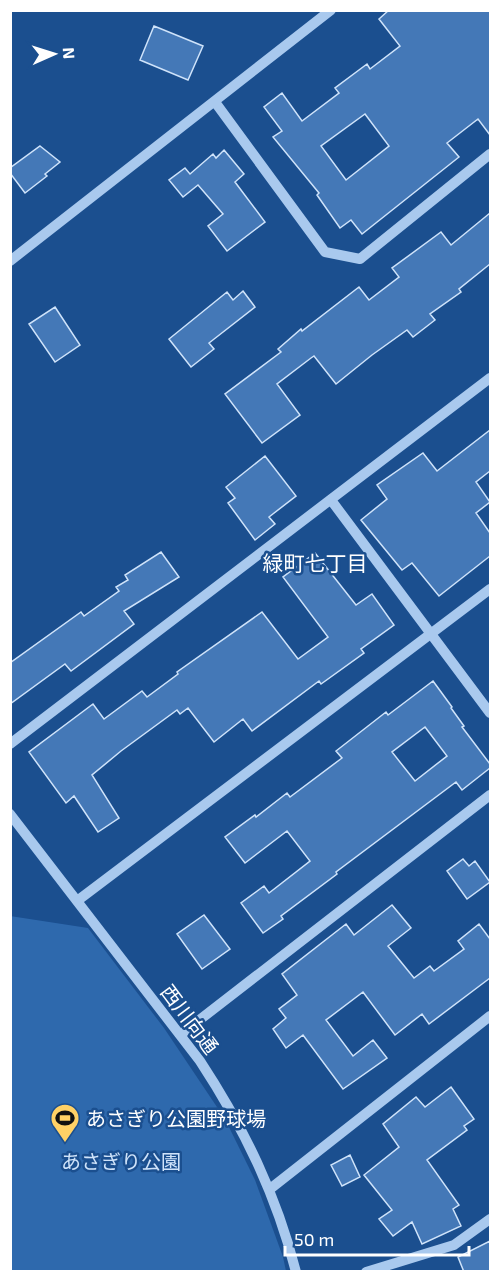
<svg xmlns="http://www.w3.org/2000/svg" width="501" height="1282" font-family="'Exo 2','Noto Sans JP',sans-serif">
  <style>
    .green { fill: #2e69ad }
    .building { fill: #4478b7; stroke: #cfe3fa; stroke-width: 1.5; fill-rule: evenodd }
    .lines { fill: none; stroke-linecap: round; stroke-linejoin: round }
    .minor { stroke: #a9c9ee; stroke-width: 10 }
    .labels { text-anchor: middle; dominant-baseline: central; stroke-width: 5; stroke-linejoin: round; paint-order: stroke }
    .street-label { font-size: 20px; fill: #fff; stroke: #1b4f8f }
    .poi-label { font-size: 20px; fill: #fff; stroke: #1b4f8f; text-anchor: start }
    .park-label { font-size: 20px; fill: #cfe3fa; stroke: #1b4f8f }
    .neighbourhood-label { font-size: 21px; fill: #fff; stroke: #1b4f8f }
  </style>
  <rect width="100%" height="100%" fill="#1b4f8f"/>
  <path class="green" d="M10,916l78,12 76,100 61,91 30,61 28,77 3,14h-275z"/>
  <path class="building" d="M389,10h101v125l-12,-16 -31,24 12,14 -97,77 -11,-14 -11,8 -23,-33 2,-2 -46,-56 9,-6 -18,-24 18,-14 20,28 37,-28 -4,-5 32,-24 3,5 30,-23 -21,-27zM365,114l24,32 -43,34 -25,-34z
    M154,26l49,20 -15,34 -48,-20z
    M40,146l20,16 -15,12 2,2 -22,17 -15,-20v-5z
    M224,150l20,24 -9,8 30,40 -38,29 -19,-25 15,-12 -25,-29 -15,12 -14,-17 16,-12 5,6 23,-20 3,4z
    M490,213v51l-31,25 2,3 -31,22 5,6 -22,17 -6,-7 -35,25 -36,29 -22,-28 -3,2 -34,26 23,31 -38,28 -37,-49 56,-42 -3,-3 23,-20 1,2 57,-44 10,13 30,-23 -7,-9 49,-36 10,13z
    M243,291l12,16 -46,36 5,6 -23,18 -22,-28 58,-47 6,8z
    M55,307l25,38 -25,17 -26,-38z
    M490,430v41l-14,11 14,20 -14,11 14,20v23l-51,40 -27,-33 -10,7 -41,-50 26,-21 -10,-14 46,-32 14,18z
    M265,456l31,40 -27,21 6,7 -20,16 -27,-37 7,-5 -9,-11z
    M161,552l18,25 -55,34 10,13 -63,47 -6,-7 -55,40v-41l71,-51 3,4 35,-25 -3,-4 12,-7 -3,-5z
    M315,553l41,52 16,-11 22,31 -33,24 3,4 -43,31 -2,-3 -67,50 -9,-12 -29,23 -26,-34 -8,6 -3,-4 -56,41 -29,24 27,43 -21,14 -24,-36 -8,7 -37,-51 64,-48 11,15 38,-28 5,6 31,-23 -1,-2 85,-60 36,47 30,-22 -45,-60z
    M433,681l19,26 -1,1 13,18 -2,1 28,37v4l-28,22 -6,-8 -120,90 1,2 -56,42 2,3 -20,14 -22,-30 23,-17 5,7 41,-32 -23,-30 -42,32 -20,-26 30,-22 1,2 31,-24 3,4 52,-39 -6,-7 50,-39 2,3zM425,727l22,29 -32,25 -23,-29z
    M463,859l6,7 6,-5 15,21 -23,17 -20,-28z
    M392,905l19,23 -23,18 26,32 16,-12 4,5 30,-22 -6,-8 21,-17 11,15v39l-61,46 -7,-10 -27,21 -32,-43 -37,28 27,36 20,-16 14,18 -44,31 -40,-54 -17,13 -13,-19 13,-11 -7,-9 18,-14 -15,-21 64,-50 8,11z
    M204,915l26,34 -28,20 -25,-35z
    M451,1087l23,32 -10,7 3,4 -40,30 32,45 -6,4 8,17 -39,18 -10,-22 -19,14 -14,-17 13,-9 -28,-35 35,-28 -16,-23 33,-27 9,10z
    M350,1155l10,22 -18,9 -11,-21z
    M490,1241v31h-26l-6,-15z"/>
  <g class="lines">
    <path class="minor" d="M215,102l110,150 35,7 130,-105
      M10,261l321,-251
      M331,500l159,213
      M10,744l480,-366
      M10,814l190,247c44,67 76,133 96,211
      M77,901l413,-312
      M180,1035l310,-240
      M270,1189l220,-173
      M366,1272l88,-27 36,-26"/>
  </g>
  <defs>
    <g id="stadium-pin" transform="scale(1.5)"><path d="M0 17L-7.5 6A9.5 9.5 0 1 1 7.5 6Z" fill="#ffd166" stroke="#1b4f8f"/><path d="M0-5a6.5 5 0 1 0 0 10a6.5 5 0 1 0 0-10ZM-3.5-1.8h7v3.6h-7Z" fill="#111"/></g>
  </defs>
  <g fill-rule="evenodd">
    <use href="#stadium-pin" x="65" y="1118"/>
  </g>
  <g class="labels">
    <g class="street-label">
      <text transform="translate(190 1019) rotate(53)">西川向通</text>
    </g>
    <g class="poi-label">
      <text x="86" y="1118">あさぎり公園野球場</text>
    </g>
    <g class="park-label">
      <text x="121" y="1161">あさぎり公園</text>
    </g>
    <g class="neighbourhood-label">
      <text x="315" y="562">緑町七丁目</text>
    </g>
  </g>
  <rect width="501" height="1282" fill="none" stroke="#ffffff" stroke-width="24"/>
  <g transform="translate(54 54) rotate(87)" stroke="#1b4f8f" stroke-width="4.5" paint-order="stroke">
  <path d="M0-4.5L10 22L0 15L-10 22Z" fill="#ffffff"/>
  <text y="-9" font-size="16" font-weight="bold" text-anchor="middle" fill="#ffffff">N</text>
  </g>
  <path d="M285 1246v9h184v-9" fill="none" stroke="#ffffff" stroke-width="3"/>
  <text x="294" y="1246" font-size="18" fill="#ffffff" stroke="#1b4f8f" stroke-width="4.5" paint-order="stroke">50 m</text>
</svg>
